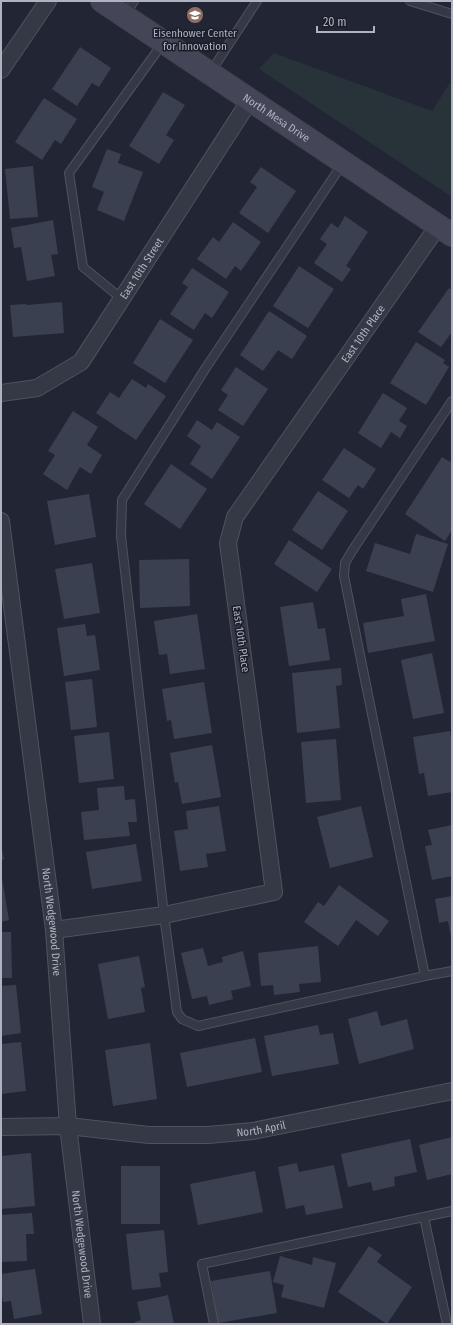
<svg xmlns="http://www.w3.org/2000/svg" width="453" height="1325" font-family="'Fira Sans Condensed',sans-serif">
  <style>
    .green { fill: #273338 }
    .building { fill: #3b4051 }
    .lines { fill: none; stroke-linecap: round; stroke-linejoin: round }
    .lane-casing { stroke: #50525f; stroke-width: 10 }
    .street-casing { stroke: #50525f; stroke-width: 18 }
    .secondary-casing { stroke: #3f414e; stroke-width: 24 }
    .lane { stroke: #353845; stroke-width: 8 }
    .street { stroke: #353845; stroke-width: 16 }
    .secondary { stroke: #444657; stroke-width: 22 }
    .labels { text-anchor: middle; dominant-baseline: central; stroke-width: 3; stroke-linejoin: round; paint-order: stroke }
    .poi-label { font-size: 11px; fill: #afb2c1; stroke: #1b1d29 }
    .street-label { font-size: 11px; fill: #afb2c1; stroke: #1b1d29 }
  </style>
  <rect width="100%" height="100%" fill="#222534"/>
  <path class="green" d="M274,53l158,58 17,-27h3v113l-193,-128z"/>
  <path class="building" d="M80,47l31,21 -12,19 -7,-4 -15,23 -25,-17z
    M163,92l22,13 -19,30 8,5 -15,24 -30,-18z
    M44,98l33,21 -16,25 -6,-4 -13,20 -27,-18z
    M107,149l14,5 -3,9 25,9 -19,49 -27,-11 7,-18 -12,-5z
    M33,166l5,51 -28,2 -5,-50z
    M261,167l35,24 -28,42 -29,-20 18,-26 -7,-5z
    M345,216l23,16 -22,34 5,3 -9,13 -28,-19 13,-19 -7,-5 11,-16 7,5z
    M53,220l5,34 -7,1 4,21 -28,5 -6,-34 -7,1 -3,-20z
    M233,222l28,20 -20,29 -6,-5 -9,13 -29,-20 16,-22 6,5z
    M299,266l35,23 -26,39 -35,-22z
    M192,268l37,24 -17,26 -7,-5 -11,17 -24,-16 18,-27 -6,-4z
    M449,288l3,2v42l-11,15 -23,-15z
    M62,302l2,31 -51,4 -3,-32 16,-1 1,1z
    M269,311l38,25 -15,23 -14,-9 -15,21 -23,-16z
    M160,319l33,21 -28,43 -32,-20z
    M416,342l29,18 -2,3 6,4 -23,38 -36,-22z
    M236,367l32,22 -25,37 -25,-16 10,-15 -7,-5z
    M132,379l14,9 2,-4 18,12 -30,44 -40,-27 14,-21 9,6z
    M383,393l24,15 -8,13 8,5 -7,12 -9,-6 -10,16 -23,-15z
    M73,411l25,16 -11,18 15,10 -11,19 -11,-7 -13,23 -24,-16 12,-19 -7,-4z
    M197,420l15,10 5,-8 23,15 -28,42 -22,-15 11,-18 -14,-10z
    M344,448l32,21 -13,20 -5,-4 -9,13 -27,-18z
    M442,457l10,6v67l-7,11 -40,-27z
    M171,464l36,25 -27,40 -36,-25z
    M318,491l30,20 -26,39 -30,-20z
    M89,494l7,43 -41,8 -8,-44z
    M416,534l32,10 -15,48 -67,-21 9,-28 35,11z
    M289,540l43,29 -15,23 -43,-28z
    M189,559l1,47 -50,2 -1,-48z
    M92,563l8,50 -36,6 -9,-50z
    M426,594l9,47 -67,12 -5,-30 41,-7 -3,-17z
    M313,602l5,27 7,-1 5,32 -41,6 -9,-59z
    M197,614l8,55 -35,5 -3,-20 -8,1 -5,-34z
    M85,624l2,12 8,-1 5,35 -36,6 -7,-48z
    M432,653l12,60 -31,6 -12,-59z
    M341,668l1,17 -6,1 4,42 -43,5 -5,-60z
    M92,679l5,48 -26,3 -6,-48z
    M204,682l8,51 -38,6 -3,-19 -4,1 -5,-32z
    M450,731l2,15v46l-24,4 -4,-23 -5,1 -6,-37z
    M109,732l5,47 -35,4 -5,-47z
    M336,739l5,61 -35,3 -5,-61z
    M212,745l9,52 -39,7 -4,-22 -3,1 -5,-30z
    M124,786l1,14 10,-1 2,23h-9l2,14 -46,4 -3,-28 18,-2 -2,-22z
    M219,806l7,45 -20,3 2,13 -28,4 -6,-40 14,-2 -2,-18z
    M361,806l12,51 -43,11 -13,-51z
    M452,825v51l-20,4 -7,-34 7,-1 -4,-15z
    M136,844l6,37 -50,8 -6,-37z
    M1,846l3,13 -3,1z
    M1,872l8,48 -8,2z
    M339,885l50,36 -11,15 -22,-16 -18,26 -34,-24 14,-20 6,4z
    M452,896v41h-1l-3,-16 -9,2 -4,-24z
    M1,932h10l1,46h-11z
    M318,946l3,36 -22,2 1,8 -26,3 -1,-10 -12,1 -3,-33z
    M203,948l5,18 15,-4 -1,-5 21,-6 8,35 -20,5 2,8 -24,6 -2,-9 -15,3 -11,-46z
    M139,956l6,31 -4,1 4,24 -37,7 -10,-55z
    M16,985l5,48 -20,3v-50z
    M377,1011l4,15 26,-7 7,30 -55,15 -11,-45z
    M318,1025l2,10 13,-2 6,31 -67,12 -8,-40z
    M255,1038l7,34 -75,15 -7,-34z
    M21,1042l5,49 -25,3v-50z
    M150,1043l7,56 -44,7 -8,-56z
    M452,1137v37l-25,6 -8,-35z
    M410,1139l7,33 -23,5 1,9 -22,5 -2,-9 -23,5 -7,-33z
    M31,1153l4,53 -34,3v-53z
    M297,1163l2,9 35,-7 9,43 -37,7 -2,-10 -18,4 -8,-42z
    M121,1166h39v58h-39z
    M255,1171l8,41 -65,13 -8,-41z
    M32,1213l2,21h-8l1,27 -26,1v-47z
    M164,1230l4,42 -9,1 2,14 -29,3 -6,-56z
    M369,1246l13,9 -5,7 35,25 -25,37 -49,-32z
    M280,1256l32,9 1,-8 23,6 -12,45 -43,-11 3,-12 -11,-3z
    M35,1269l7,45 -28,5 -3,-18 -8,1 -2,-15v-13z
    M270,1271l7,42 -59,10 -7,-42z
    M168,1295l6,29h-39v-2l6,-2 -4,-18z"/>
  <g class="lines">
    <g class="lane-casing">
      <path id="lane" d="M410,1l42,13
        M125,15l9,-14
        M210,73l47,-72
        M343,163l-136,203 -85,134 -1,36 43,379 13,97 5,7 16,7 227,-50
        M122,299l-39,-32 -14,-94 94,-130
        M452,401l-100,150 -7,12 -1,13 81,400 27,-5
        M424,1217l23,107
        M214,1324l-12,-60 250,-53"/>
    </g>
    <g class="street-casing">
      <g id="street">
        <path d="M1,70l47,-69"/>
        <path id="s1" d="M1,393l36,-5 44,-26 169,-262"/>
        <path id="s2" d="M1,521l53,409 14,196 24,198"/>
        <path id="s3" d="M54,930l110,-15 110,-23 -46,-349 7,-26 203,-291"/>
        <path id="s4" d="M1,1127l67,-1 81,9h59l45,-4 199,-40"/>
      </g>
    </g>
    <g class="secondary-casing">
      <g id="secondary">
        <path id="s5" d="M102,1l350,234"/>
      </g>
    </g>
    <use href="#lane" class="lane"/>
    <use href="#street" class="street"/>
    <use href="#secondary" class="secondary"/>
  </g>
  <defs>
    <g id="school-disc" transform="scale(0.9)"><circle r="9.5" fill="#8d6e63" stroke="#1b1d29"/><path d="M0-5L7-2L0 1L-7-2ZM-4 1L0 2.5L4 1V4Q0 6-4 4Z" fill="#fff"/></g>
  </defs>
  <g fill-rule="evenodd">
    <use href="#school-disc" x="195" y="15"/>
  </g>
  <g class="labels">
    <g class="poi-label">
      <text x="195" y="33">Eisenhower Center<tspan x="195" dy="13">for Innovation</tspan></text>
    </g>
    <g class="street-label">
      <text stroke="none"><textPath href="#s5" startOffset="210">North Mesa Drive</textPath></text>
      <text stroke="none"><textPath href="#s1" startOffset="199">East 10th Street</textPath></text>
      <text stroke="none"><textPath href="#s3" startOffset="826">East 10th Place</textPath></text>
      <text transform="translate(241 639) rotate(82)">East 10th Place</text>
      <text stroke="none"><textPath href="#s2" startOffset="404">North Wedgewood Drive</textPath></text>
      <text stroke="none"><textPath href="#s4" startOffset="261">North April</textPath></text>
      <text stroke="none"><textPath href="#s2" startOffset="728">North Wedgewood Drive</textPath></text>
    </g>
  </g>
  <rect width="453" height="1325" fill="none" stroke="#afb2c1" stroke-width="4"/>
  <path d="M317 26v6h57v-6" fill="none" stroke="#afb2c1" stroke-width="2"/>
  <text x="323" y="26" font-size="12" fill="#afb2c1" stroke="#1b1d29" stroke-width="3" paint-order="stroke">20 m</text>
</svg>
